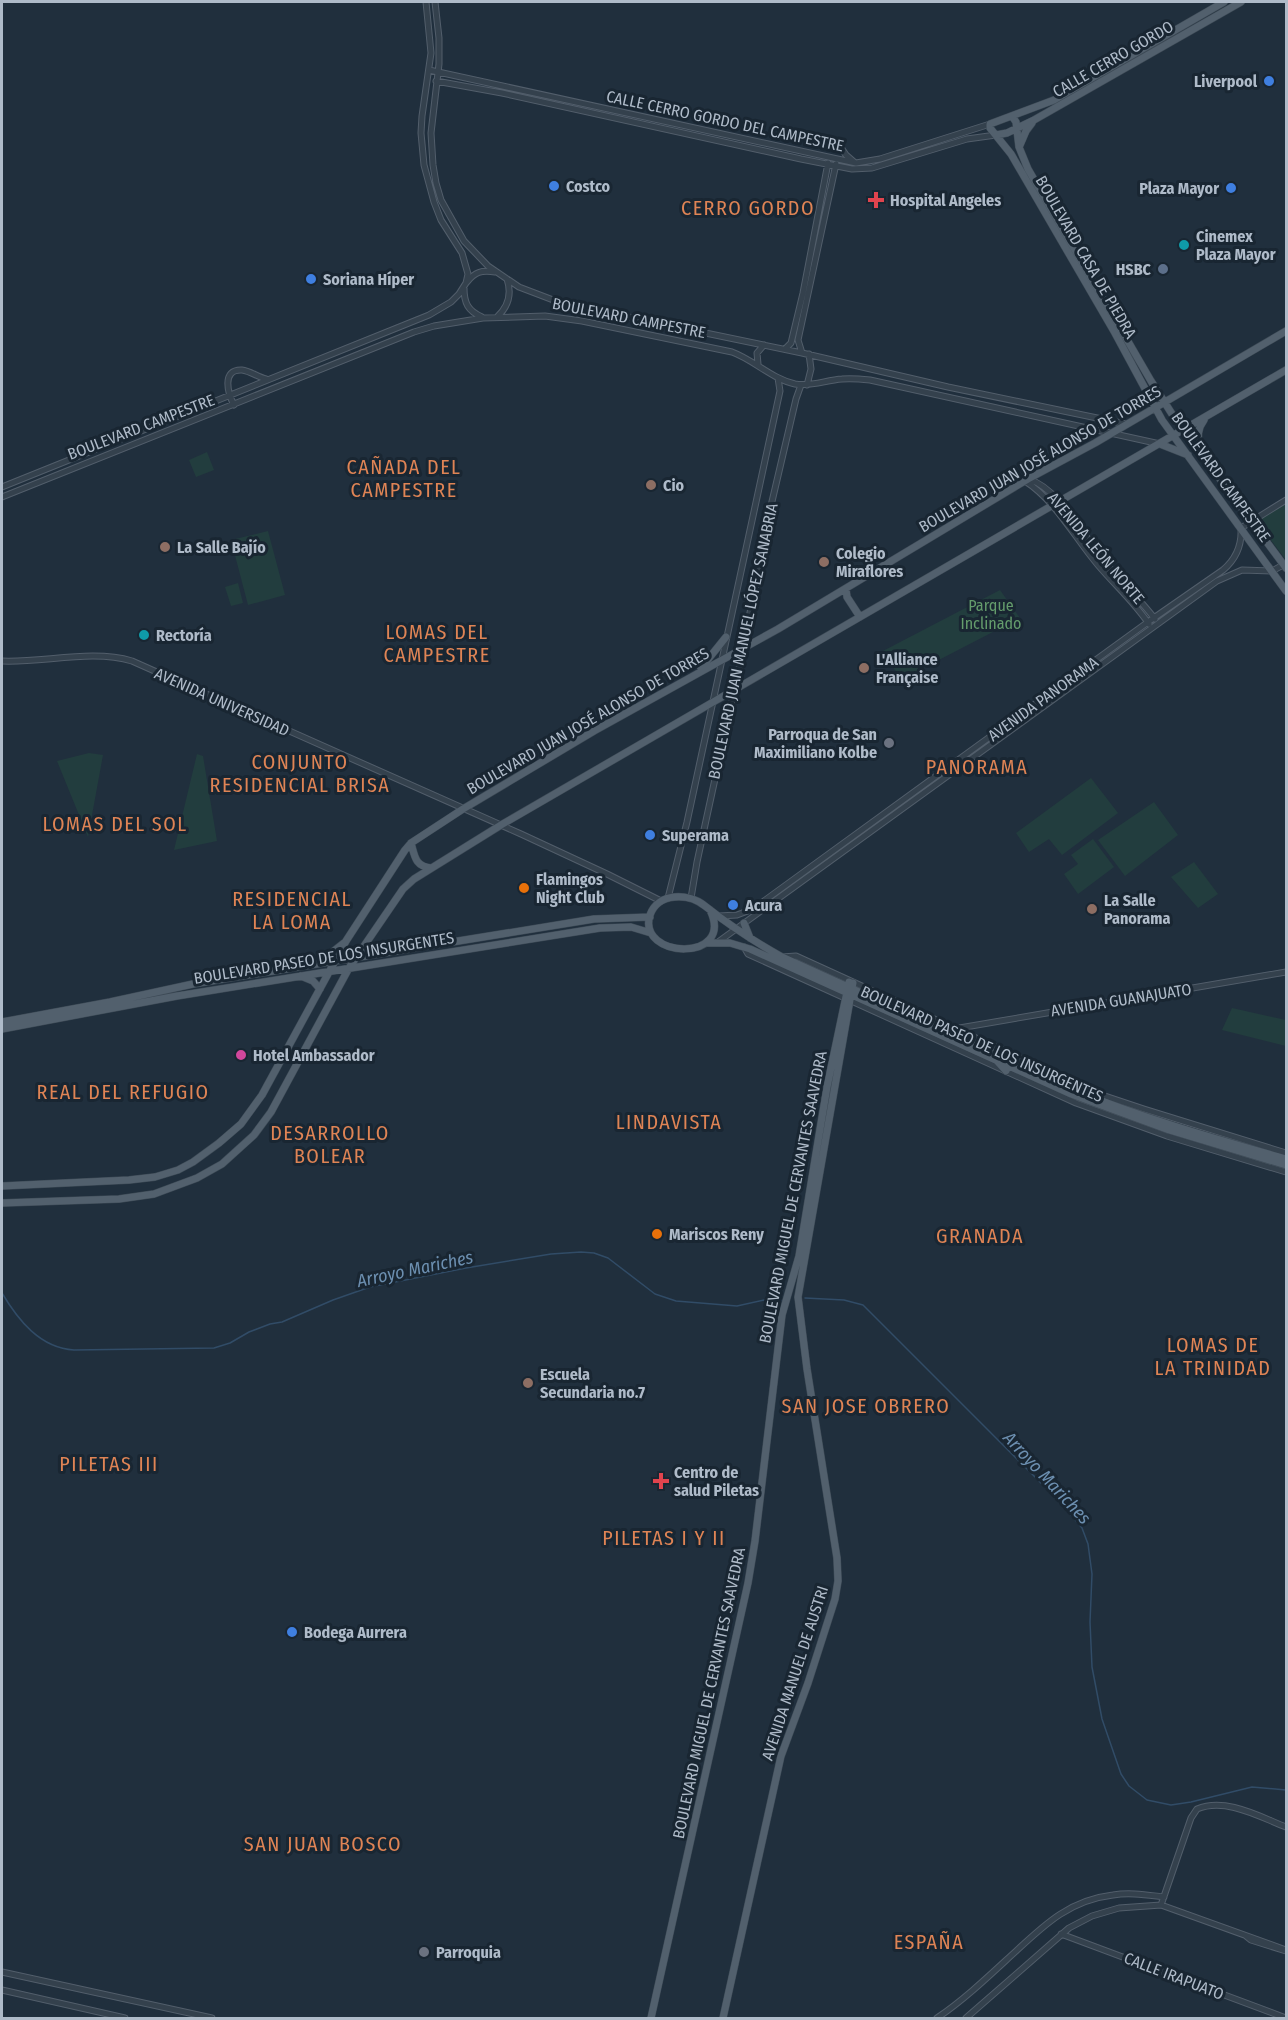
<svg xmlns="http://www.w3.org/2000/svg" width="1288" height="2020" font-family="'Fira Sans Condensed',sans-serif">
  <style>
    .green { fill: #223d3e }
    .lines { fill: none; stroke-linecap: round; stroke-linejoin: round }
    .stream { stroke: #314c67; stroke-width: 1.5 }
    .minor-casing { stroke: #525e6b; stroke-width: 7 }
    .major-casing { stroke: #3d4a56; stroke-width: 8 }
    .minor { stroke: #34414d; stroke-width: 5 }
    .major { stroke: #52606d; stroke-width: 7 }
    .shop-dot { fill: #3f7fe0; stroke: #192632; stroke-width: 2 }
    .health-dot { fill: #e0444e; stroke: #192632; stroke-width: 2 }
    .culture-dot { fill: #0f9aa8; stroke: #192632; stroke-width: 2 }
    .service-dot { fill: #5c6f8a; stroke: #192632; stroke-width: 2 }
    .education-dot { fill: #8d6e63; stroke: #192632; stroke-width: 2 }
    .worship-dot { fill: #6b7280; stroke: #192632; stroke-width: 2 }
    .food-dot { fill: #e8710a; stroke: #192632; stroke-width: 2 }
    .hotel-dot { fill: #d1479c; stroke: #192632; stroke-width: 2 }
    .labels { text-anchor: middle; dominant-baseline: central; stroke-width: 6; stroke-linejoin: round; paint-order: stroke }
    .street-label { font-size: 16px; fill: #afbbc9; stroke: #192632 }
    .poi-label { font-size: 16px; font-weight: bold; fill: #afbbc9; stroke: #192632; text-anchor: start }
    .park-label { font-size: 16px; fill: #649c6c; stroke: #192632 }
    .water-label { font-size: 18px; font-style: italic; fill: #6c8fb0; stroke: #192632 }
    .quarter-label { font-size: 20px; letter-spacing: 1.5px; fill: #df8455; stroke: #192632 }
  </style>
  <rect width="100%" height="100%" fill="#202f3d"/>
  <path class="green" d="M207,452l7,18 -18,7 -7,-17z
    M1286,501v59l-30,-40z
    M268,531l17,64 -37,10 -17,-65z
    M238,583l5,20 -12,3 -6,-19z
    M1000,590l20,28 -118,61 -21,-27z
    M89,753l14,2 -15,82 -31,-76z
    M197,754l6,2 14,85 -43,9z
    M1091,778l27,35 -56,42 -13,-16 -20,13 -13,-19z
    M1154,802l24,33 -53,41 -27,-36z
    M1093,839l21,28 -36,27 -14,-20 14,-10 -7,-9z
    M1194,862l24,32 -20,14 -27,-31z
    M1232,1008l54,12v26l-64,-16z"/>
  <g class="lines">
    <path class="stream" d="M2,1293c16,27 38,55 72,57l140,-2 16,-5 19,-11 21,-8 12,-2 51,-22 37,-13 96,-19 85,-14 30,-2 13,1 14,5 47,36 21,7 61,5 32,-7 12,1
      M805,1298l39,2 19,5 199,199 20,24 6,16 4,30 -2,48 2,45 10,52 19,55 8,12 18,14 24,5 20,-3 61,-15 34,3"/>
    <g class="minor-casing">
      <path id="minor" d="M435,2l4,36v26l-8,69 2,32 3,18 5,17 23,41 24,25 31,21 42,16 241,50 146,34 178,37
        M429,70l427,93 24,-4 110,-35
        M436,81l66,12 299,66 51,10 20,-1 95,-29 29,-4
        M840,146l6,9 8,7
        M467,282c8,-10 14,-12 28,-10
        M464,288c0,15 4,23 18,29
        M497,317c12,-11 15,-23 10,-38
        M785,349l6,-6 12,-50 25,-130
        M802,353l-4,-13 38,-176
        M758,364l-1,-11 7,-8
        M807,385l4,-16 -2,-15
        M234,405c-6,-11 -13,-36 8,-35 8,1 16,7 24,9
        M1028,479c31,9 56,57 75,81 17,20 36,38 52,59
        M1025,481c31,20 49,56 73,84 17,20 36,37 51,59
        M2,487l427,-172 22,-13 8,-8 7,-11 2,-9 -6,-21 -21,-33 -7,-18 -10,-37 -3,-32 1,-17 9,-63 -5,-51
        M2,497l412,-165 20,-6 49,-8 62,-2 37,5 150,31c22,8 40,27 63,32 16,3 31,-4 47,-5 9,-1 19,0 28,1l290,64
        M2,661c41,2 90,-12 130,0l389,173 86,40 54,27
        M668,898l19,-76 93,-431 -2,-13
        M691,898l6,-36 44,-203 29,-149 26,-111 5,-14
        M719,916l18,-1 16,-6 395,-287 75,-52c13,-11 19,-25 18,-42l45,-28
        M718,942l499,-361 25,-11 30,1 13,-7
        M744,947l4,7 328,149 91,33 119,36
        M782,957l14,-1 303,138 45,15 142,44
        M942,1031l344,-59
        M1161,1905l30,-87 6,-9c29,-12 63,8 89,18
        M1061,1934l225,84
        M1246,1936l5,4 35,11
        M2,1972l210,46
        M2,1990l123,28
        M937,2018c28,-19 53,-43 78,-66 30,-28 55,-52 98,-57 17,-3 34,0 51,2
        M966,2018l103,-90 23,-12 27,-8 42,-3 125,45"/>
    </g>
    <g class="major-casing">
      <path id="major" d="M1224,2l-170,98 -64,24v4l21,26 104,179 47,87 124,171
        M1012,116l4,6 3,25 9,22 123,212 21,33 114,154
        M996,135l11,-2 27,-13 207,-118
        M1020,145l6,-14 6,-8
        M1160,444l28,11
        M1199,448c-1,-11 -2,-19 5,-28
        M846,589l1,8 13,20
        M701,668l25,-31
        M411,843c4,14 4,23 20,25
        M710,910c26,53 -74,49 -60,5 8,-23 39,-22 55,-9 24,19 50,36 77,51l295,134c67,28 139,48 209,68
        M744,923l6,15
        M707,943h23l20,6 321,145 98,36 117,35
        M320,962l24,-19
        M301,976l12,5 7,8
        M2,1022l108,-20 83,-18 401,-65 56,-2
        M2,1029l175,-33 423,-68 31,-1 20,6
        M997,1061l9,10
        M2,1186l127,-6 26,-3 23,-7 15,-8 26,-19 22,-19 21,-29 84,-154 59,-91 6,-7 52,-34 131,-78 184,-102 250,-150 67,-36 191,-112
        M2,1203l117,-4 35,-5 43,-16 25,-14 32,-29 17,-23 78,-144 54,-79 11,-10 87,-54 785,-455
        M651,2018l97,-435 7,-42 27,-226 17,-59 28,-169 22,-105
        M723,2018l58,-262 27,-73 27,-84 3,-18 -1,-23 -30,-189 -9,-72 55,-314"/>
    </g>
    <use href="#minor" class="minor"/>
    <use href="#major" class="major"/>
  </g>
  <g class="shop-dot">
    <circle cx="1269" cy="81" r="6"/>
    <circle cx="554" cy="186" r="6"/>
    <circle cx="1231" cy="188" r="6"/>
    <circle cx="311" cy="279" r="6"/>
    <circle cx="650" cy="835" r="6"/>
    <circle cx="733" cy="905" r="6"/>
    <circle cx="292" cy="1632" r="6"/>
  </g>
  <g class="health-dot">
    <path d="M873 191h6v6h6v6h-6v6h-6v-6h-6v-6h6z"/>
    <path d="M658 1472h6v6h6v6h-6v6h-6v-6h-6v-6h6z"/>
  </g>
  <g class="culture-dot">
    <circle cx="1184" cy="245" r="6"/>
    <circle cx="144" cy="635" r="6"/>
  </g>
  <circle class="service-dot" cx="1163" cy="269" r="6"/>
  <g class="education-dot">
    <circle cx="651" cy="485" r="6"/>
    <circle cx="165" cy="547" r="6"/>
    <circle cx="824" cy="562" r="6"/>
    <circle cx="864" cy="668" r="6"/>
    <circle cx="1092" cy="909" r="6"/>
    <circle cx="528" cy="1383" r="6"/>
  </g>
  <g class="worship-dot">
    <circle cx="889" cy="743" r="6"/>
    <circle cx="424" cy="1952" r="6"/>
  </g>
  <g class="food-dot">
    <circle cx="524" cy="888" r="6"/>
    <circle cx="657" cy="1234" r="6"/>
  </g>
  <circle class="hotel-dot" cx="241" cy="1055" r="6"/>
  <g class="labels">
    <g class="street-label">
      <text transform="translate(1113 59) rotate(-30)">CALLE CERRO GORDO</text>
      <text transform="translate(725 121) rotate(12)">CALLE CERRO GORDO DEL CAMPESTRE</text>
      <text transform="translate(1086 257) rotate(60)">BOULEVARD CASA DE PIEDRA</text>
      <text transform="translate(629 318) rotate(11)">BOULEVARD CAMPESTRE</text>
      <text transform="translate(141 427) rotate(-21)">BOULEVARD CAMPESTRE</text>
      <text transform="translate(1040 459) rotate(-30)">BOULEVARD JUAN JOSÉ ALONSO DE TORRES</text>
      <text transform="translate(1221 477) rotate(54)">BOULEVARD CAMPESTRE</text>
      <text transform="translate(1096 548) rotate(50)">AVENIDA LEÓN NORTE</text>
      <text transform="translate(743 641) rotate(-78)">BOULEVARD JUAN MANUEL LÓPEZ SANABRIA</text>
      <text transform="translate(1043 699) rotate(-36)">AVENIDA PANORAMA</text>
      <text transform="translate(222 702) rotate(24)">AVENIDA UNIVERSIDAD</text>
      <text transform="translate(588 721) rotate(-30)">BOULEVARD JUAN JOSÉ ALONSO DE TORRES</text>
      <text transform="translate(324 958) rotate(-9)">BOULEVARD PASEO DE LOS INSURGENTES</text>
      <text transform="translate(1121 1000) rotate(-9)">AVENIDA GUANAJUATO</text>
      <text transform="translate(982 1044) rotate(24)">BOULEVARD PASEO DE LOS INSURGENTES</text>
      <text transform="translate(793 1197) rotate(-79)">BOULEVARD MIGUEL DE CERVANTES SAAVEDRA</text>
      <text transform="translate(795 1673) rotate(-72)">AVENIDA MANUEL DE AUSTRI</text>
      <text transform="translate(709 1693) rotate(-78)">BOULEVARD MIGUEL DE CERVANTES SAAVEDRA</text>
      <text transform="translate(1174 1976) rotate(21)">CALLE IRAPUATO</text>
    </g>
    <g class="poi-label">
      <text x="1257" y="81" text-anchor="end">Liverpool</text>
      <text x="566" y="186">Costco</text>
      <text x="1219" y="188" text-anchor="end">Plaza Mayor</text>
      <text x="890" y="200">Hospital Angeles</text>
      <text x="1196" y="236">Cinemex<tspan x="1196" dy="18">Plaza Mayor</tspan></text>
      <text x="1151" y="269" text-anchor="end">HSBC</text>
      <text x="323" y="279">Soriana Híper</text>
      <text x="663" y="485">Cio</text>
      <text x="177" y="547">La Salle Bajío</text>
      <text x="836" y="553">Colegio<tspan x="836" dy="18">Miraflores</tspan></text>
      <text x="156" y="635">Rectoría</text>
      <text x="876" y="659">L'Alliance<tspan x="876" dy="18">Française</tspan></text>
      <text x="877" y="734" text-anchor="end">Parroqua de San<tspan x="877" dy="18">Maximiliano Kolbe</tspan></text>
      <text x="662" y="835">Superama</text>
      <text x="536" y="879">Flamingos<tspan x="536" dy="18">Night Club</tspan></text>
      <text x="1104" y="900">La Salle<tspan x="1104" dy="18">Panorama</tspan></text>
      <text x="745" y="905">Acura</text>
      <text x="253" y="1055">Hotel Ambassador</text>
      <text x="669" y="1234">Mariscos Reny</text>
      <text x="540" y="1374">Escuela<tspan x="540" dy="18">Secundaria no.7</tspan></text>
      <text x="674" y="1472">Centro de<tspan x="674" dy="18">salud Piletas</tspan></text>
      <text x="304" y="1632">Bodega Aurrera</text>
      <text x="436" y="1952">Parroquia</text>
    </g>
    <g class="park-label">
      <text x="991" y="605">Parque<tspan x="991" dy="18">Inclinado</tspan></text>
    </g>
    <g class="water-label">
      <text transform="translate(415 1269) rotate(-12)">Arroyo Mariches</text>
      <text transform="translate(1047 1478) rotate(47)">Arroyo Mariches</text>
    </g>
    <g class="quarter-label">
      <text x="748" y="208">CERRO GORDO</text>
      <text x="404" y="467">CAÑADA DEL<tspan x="404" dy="23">CAMPESTRE</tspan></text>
      <text x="437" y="632">LOMAS DEL<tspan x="437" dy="23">CAMPESTRE</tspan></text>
      <text x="300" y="762">CONJUNTO<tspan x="300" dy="23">RESIDENCIAL BRISA</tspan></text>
      <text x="977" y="767">PANORAMA</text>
      <text x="115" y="824">LOMAS DEL SOL</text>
      <text x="292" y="899">RESIDENCIAL<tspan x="292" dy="23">LA LOMA</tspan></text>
      <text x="123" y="1092">REAL DEL REFUGIO</text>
      <text x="669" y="1122">LINDAVISTA</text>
      <text x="330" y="1133">DESARROLLO<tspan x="330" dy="23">BOLEAR</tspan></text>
      <text x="980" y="1236">GRANADA</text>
      <text x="1213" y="1345">LOMAS DE<tspan x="1213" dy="23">LA TRINIDAD</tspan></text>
      <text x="866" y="1406">SAN JOSE OBRERO</text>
      <text x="109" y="1464">PILETAS III</text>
      <text x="664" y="1538">PILETAS I Y II</text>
      <text x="323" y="1844">SAN JUAN BOSCO</text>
      <text x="929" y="1942">ESPAÑA</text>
    </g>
  </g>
  <rect width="1288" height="2020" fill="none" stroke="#afbbc9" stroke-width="6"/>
</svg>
